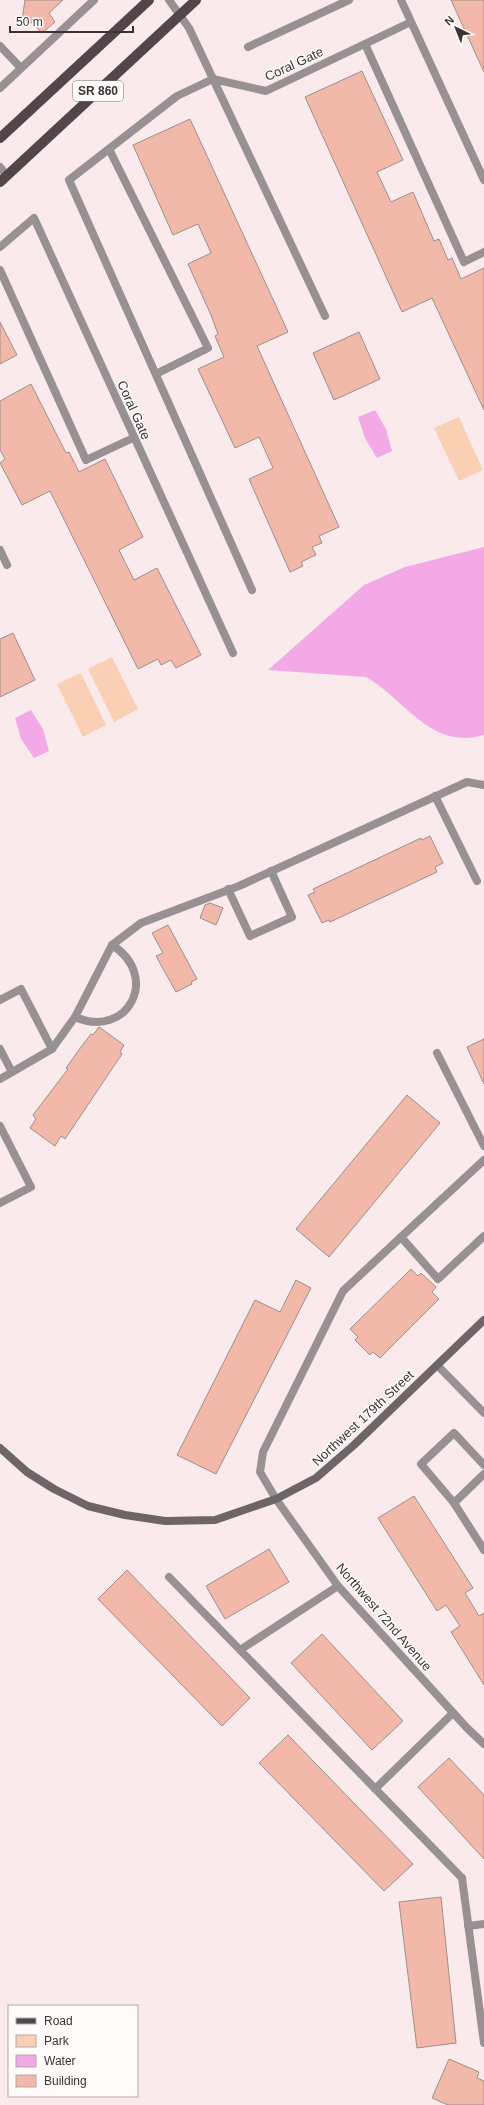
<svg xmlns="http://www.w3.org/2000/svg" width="484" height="2105" font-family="Arial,sans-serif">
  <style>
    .green { fill: #fad0b5 }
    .water { fill: #f4a9e7 }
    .building { fill: #f2b8aa; stroke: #9d8f8b }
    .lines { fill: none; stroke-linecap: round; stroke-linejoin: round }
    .lane { stroke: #989194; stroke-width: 8 }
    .street { stroke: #989194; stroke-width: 8 }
    .secondary { stroke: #6e6568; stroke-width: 8 }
    .primary { stroke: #51464a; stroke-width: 10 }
    .labels { text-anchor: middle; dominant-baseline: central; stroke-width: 3; stroke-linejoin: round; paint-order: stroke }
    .shield { fill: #fffbfb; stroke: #757070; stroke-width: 1 }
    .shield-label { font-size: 12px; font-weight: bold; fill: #3a3434 }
    .street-label { font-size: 13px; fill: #3a3434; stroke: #fffbfb }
  </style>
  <rect width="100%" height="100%" fill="#fbeaeb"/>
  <path class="green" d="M459,417l24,53 -24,11 -25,-53z
    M112,657l26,52 -24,13 -26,-53z
    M81,673l25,52 -23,12 -26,-53z"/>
  <path class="water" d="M375,410l11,19 6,22 -15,7 -12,-20 -7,-21z
    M484,547v188c-53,16 -79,-36 -118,-58l-98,-7 96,-85 41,-18z
    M31,710l12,19 6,22 -15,7 -13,-19 -6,-21z"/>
  <path class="building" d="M25,0h38l-14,13 6,9 -13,11 -10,-10 -10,-3z
    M451,0h33v72z
    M362,71l41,89 -26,12 14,30 22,-10 21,49 5,-2 9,21 4,-2 9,21 23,-11v142l-52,-112 -30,14 -97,-215z
    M190,119l98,213 -31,14 82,181 -20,9 3,7 -10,4 4,8 -15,7 2,4 -13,6 -41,-93 24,-11 -14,-31 -24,11 -37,-79 26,-12 -9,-21 3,-2 -7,-19 -23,-51 23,-11 -13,-29 -25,11 -40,-90z
    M0,322l17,33 -17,9z
    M359,332l21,47 -46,21 -21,-47z
    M31,384l35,69 3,-1 10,20 26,-13 38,78 -24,13 15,30 23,-12 44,87 -25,13 -5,-8 -10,5 -3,-6 -20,10 -88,-178 -28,14 -22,-42 5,-4 -5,-9v-49z
    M13,633l22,47 -35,17v-58z
    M430,836l13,27 -8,4 2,5 -107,50 -1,-2 -7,3 -14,-28 7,-3 -2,-3 108,-51 1,2z
    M210,903l13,5 -7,17 -16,-7 5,-13z
    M168,925l29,54 -6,3 1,2 -16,8 -20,-36 7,-3 -11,-20z
    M99,1027l25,18 -4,7 2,2 -57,85 -4,-3 -6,10 -25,-18 6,-9 -3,-4 35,-46 -2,-1 15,-21 10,-13 2,1z
    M484,1039v45l-17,-37z
    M407,1095l33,28 -111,134 -33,-28z
    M411,1269l7,7 3,-3 15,14 -4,5 7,7 -59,59 -7,-6 -3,3 -15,-15 3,-3 -8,-8z
    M296,1280l15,8 -95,186 -39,-19 78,-155 25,12z
    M414,1496l59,92 -8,5 14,23 5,-3v72l-33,-53 9,-6 -14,-21 -9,6 -59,-93z
    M269,1549l20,33 -64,37 -19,-33z
    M127,1570l123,128 -28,28 -124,-127z
    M322,1634l81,87 -31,29 -81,-87z
    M288,1735l125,129 -29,27 -125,-128z
    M449,1758l35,37v64l-66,-72z
    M441,1897l15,146 -39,5 -18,-146z
    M449,2059l30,13 -2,6 7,3v24h-36l-16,-7z"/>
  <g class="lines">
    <path class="lane" d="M169,0l20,28 136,288
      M401,0l83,180
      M365,44l99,218 20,-10
      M0,46l21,22
      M248,47l101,-47
      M0,88l94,-88
      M109,149l99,199 -52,26
      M0,247l34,-29 199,435
      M0,270l86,190 47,-22
      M0,550l7,15
      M252,590l-183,-410 108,-84 36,-17 53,12 145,-69
      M435,796l42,85
      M228,889l22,47 42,-19 -21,-46
      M0,1000l21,-11 31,60
      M75,1017c53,23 86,-41 37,-72
      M0,1049l12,23
      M0,1126l31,61 -31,16
      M484,1465l-30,-32 -33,31 33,39 30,47
      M454,1503l30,-29
      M462,1878l22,165
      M468,1926l16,-2"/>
    <path class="street" d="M0,167l7,9
      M437,1053l47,93
      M0,1079l52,-30 23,-32 37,-72 29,-22 98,-37 228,-104 17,3
      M484,1236l-46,43 -37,-42 -58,54 -80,161 -3,20 16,27 62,87 129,142 17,16
      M401,1237l83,-77
      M437,1365l47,48
      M169,1577l293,301
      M240,1650l98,-64
      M375,1789l78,-76"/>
    <path class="secondary" d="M0,1448l27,24 27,17 34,17 37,9 40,6 50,-1 61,-21 40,-21 38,-33 130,-125"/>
    <path class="primary" d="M0,138l149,-138
      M0,182l196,-182"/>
  </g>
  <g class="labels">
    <rect class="shield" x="73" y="81" width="50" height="20" rx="3"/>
    <g class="shield-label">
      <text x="98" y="91">SR 860</text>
    </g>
    <g class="street-label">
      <text transform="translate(294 64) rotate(-25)">Coral Gate</text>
      <text transform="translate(134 410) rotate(66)">Coral Gate</text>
      <text transform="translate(363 1418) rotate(-43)">Northwest 179th Street</text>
      <text transform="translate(384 1617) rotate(49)">Northwest 72nd Avenue</text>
    </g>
  </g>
  <rect x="8" y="2005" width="130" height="92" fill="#fffbfb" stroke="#b0abab"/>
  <rect x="16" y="2018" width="20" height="6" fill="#51464a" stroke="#b0abab"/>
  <text x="44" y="2025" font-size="12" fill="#3a3434">Road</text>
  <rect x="16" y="2035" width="20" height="12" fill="#fad0b5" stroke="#b0abab"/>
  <text x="44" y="2045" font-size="12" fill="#3a3434">Park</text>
  <rect x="16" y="2055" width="20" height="12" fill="#f4a9e7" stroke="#b0abab"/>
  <text x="44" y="2065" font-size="12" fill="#3a3434">Water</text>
  <rect x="16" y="2075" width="20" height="12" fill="#f2b8aa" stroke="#b0abab"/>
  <text x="44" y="2085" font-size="12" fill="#3a3434">Building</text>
  <g transform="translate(456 28) rotate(317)" stroke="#fffbfb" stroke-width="3" paint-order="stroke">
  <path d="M0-3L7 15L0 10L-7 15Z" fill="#3a3434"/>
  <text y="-6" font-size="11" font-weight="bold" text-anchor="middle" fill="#3a3434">N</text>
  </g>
  <path d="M10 26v6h123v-6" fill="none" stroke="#3a3434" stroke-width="2"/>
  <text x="16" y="26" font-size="12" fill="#3a3434" stroke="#fffbfb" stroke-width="3" paint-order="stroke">50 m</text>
</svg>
